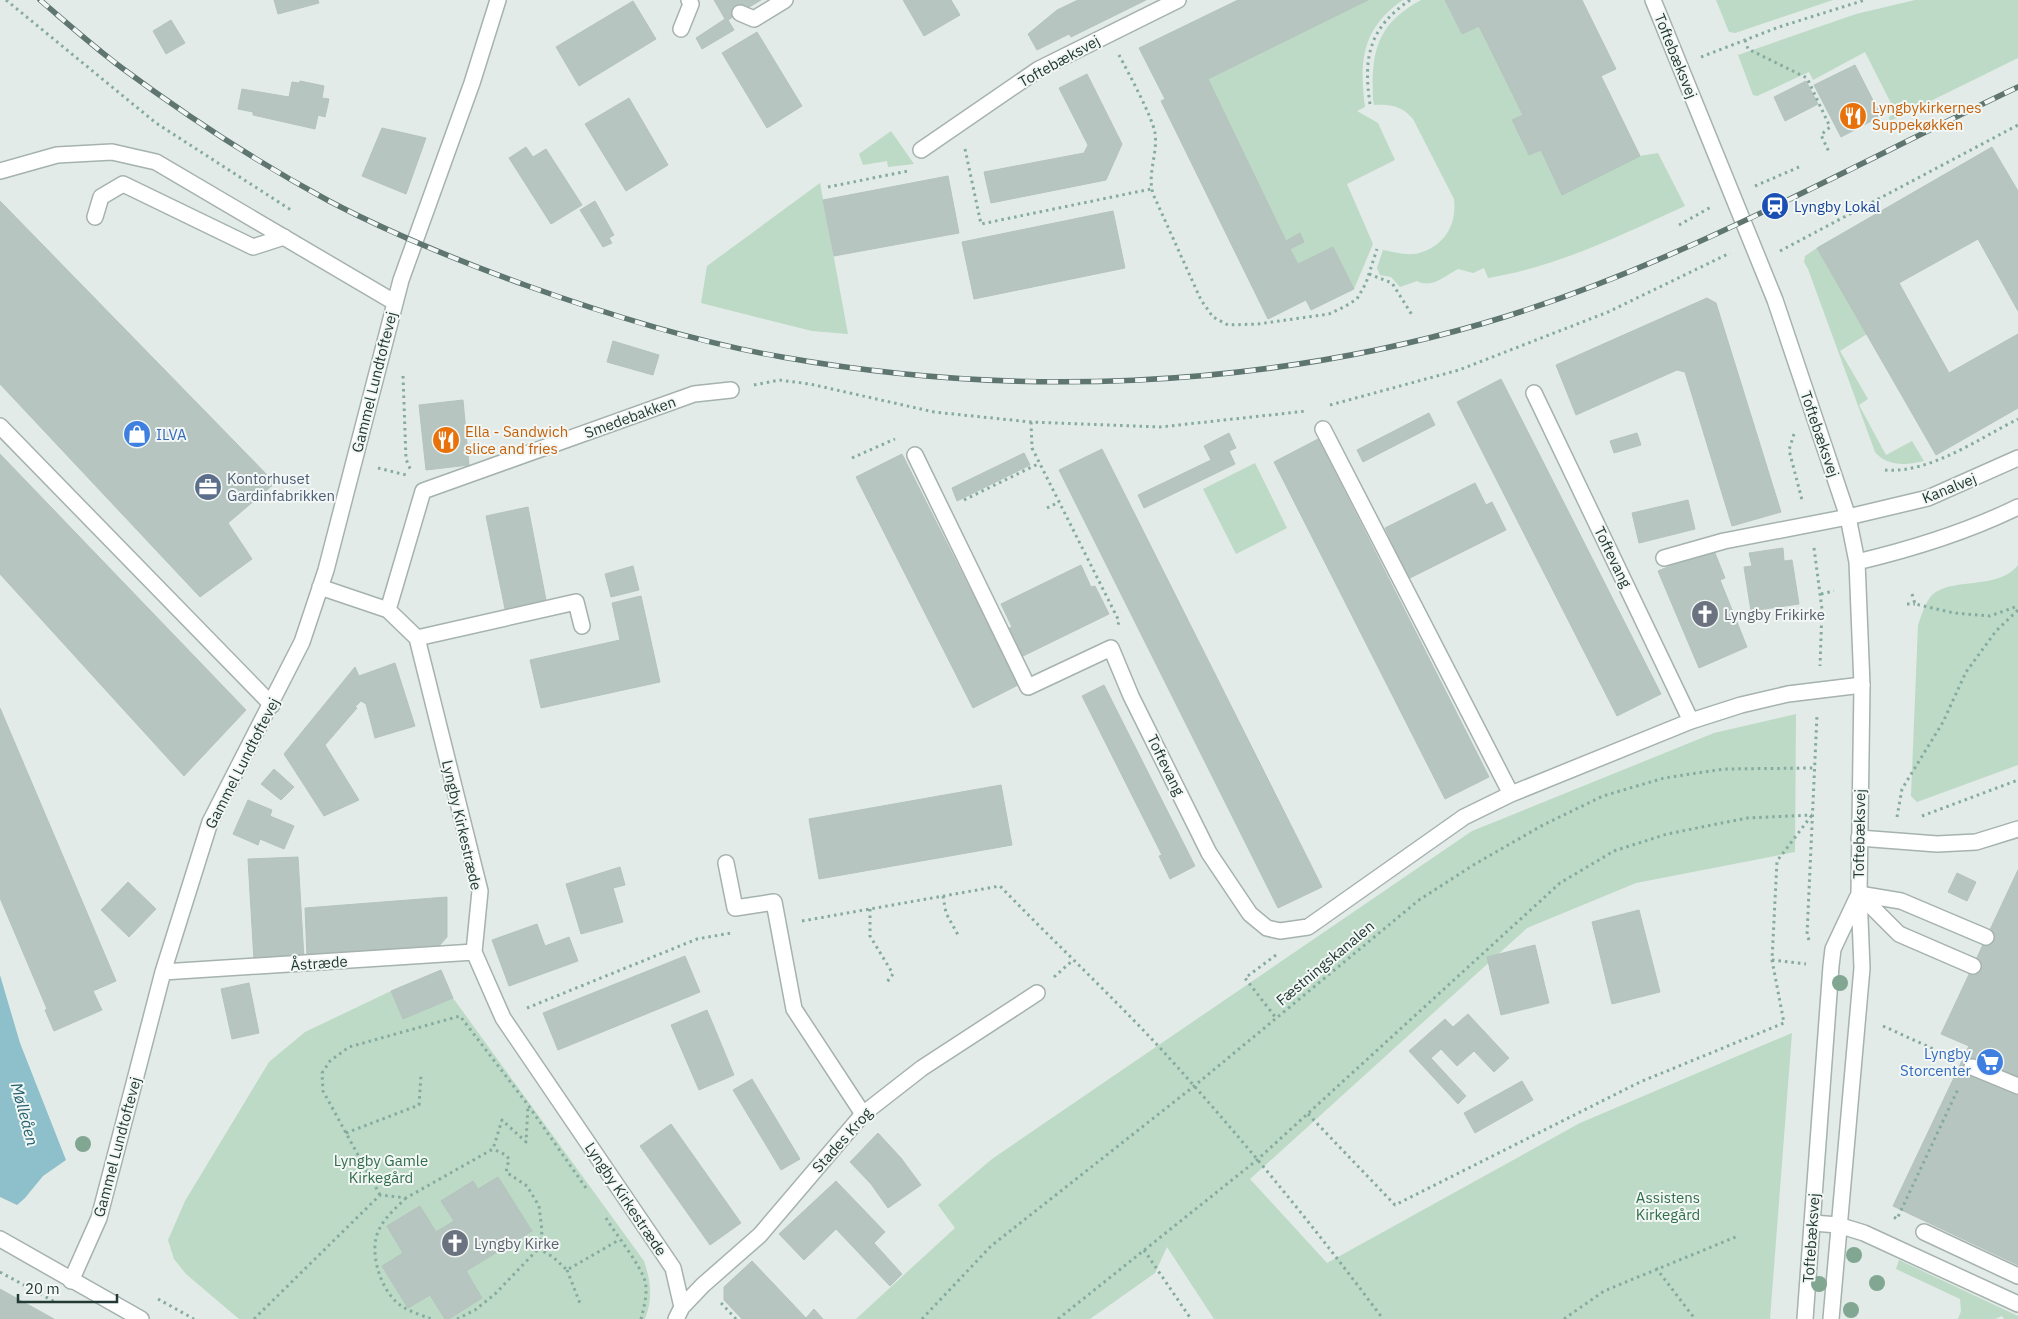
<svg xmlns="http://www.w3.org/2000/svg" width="2018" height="1319" font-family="'IBM Plex Sans',sans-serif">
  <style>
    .green { fill: #bcdac5 }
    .water { fill: #8ec0cb }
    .building { fill: #b7c5c0; stroke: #b5c3be }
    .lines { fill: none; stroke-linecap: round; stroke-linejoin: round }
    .service-casing { stroke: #a5b2ae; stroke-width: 18 }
    .pedestrian-casing { stroke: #a5b2ae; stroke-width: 18 }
    .minor-casing { stroke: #a5b2ae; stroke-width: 18 }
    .tertiary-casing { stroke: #a5b2ae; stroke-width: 18 }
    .path { stroke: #85aba0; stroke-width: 3; stroke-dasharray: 2.5 4; stroke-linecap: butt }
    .service { stroke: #fff; stroke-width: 15 }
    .pedestrian { stroke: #fff; stroke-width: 15 }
    .minor { stroke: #fff; stroke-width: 15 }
    .tertiary { stroke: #fff; stroke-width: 15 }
    .rail-casing { stroke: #5e7570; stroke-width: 5.5 }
    .rail { stroke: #f2f7f5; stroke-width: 4; stroke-dasharray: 11; stroke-linecap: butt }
    .tree { fill: #81a691 }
    .labels { text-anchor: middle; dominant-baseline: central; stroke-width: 4; stroke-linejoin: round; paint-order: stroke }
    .street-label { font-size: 15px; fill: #233a34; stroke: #f2f7f5 }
    .food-label { font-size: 15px; fill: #c56008; stroke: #f2f7f5; text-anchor: start }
    .transit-label { font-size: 15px; fill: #164399; stroke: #f2f7f5; text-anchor: start }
    .shop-label { font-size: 15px; fill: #366cbe; stroke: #f2f7f5; text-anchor: start }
    .service-label { font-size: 15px; fill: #4e5e75; stroke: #f2f7f5; text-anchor: start }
    .worship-label { font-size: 15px; fill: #5b616d; stroke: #f2f7f5; text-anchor: start }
    .park-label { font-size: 15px; fill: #316d4a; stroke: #f2f7f5 }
    .water-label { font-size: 16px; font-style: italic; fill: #236170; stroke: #f2f7f5 }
  </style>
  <rect width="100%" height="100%" fill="#e2ebe7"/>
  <path class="green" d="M1368,0h35c-41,28 -44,61 -38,107l-8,4 21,12 17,37 -48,24 26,60 -19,45 -21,-42 -35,17 -8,-15 14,-7 -4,-9 -14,8 -78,-162z
    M1421,0h24l17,34 17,-8 44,89 -11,6 17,34 12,-5 21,44 78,-38 18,-3 27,53c-64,29 -128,61 -197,72l-4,-10 -11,5 -15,-4c-14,7 -25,20 -41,12l-17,6 -9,-10 -11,-2 -3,-7 6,-18c11,2 28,7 39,2 24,-8 35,-29 32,-53l-41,-80c-11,-13 -22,-15 -39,-14l-1,-6c-2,-48 4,-75 48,-99z
    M1716,0h117l-98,33 -6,-1z
    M1915,0h103v58l-128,63 -1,-4 7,-4 -31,-61 -52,28 -4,-8 -52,24 -4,-1 -15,-40 118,-41z
    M891,131l23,33 -26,3 -1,-6 -24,4 -4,-11z
    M820,183l28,151 -36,-3 -111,-28 6,-37z
    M1817,248l50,86 -27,17 28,48 -9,6 27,50 26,-14 12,20c-16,4 -37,6 -49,-9l-67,-183 -4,-7 1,-6z
    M1255,463l32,65 -51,26 -33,-65z
    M2018,565v200l-101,37 -6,-6 7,-171c3,-8 6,-19 11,-26 16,-24 69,-7 89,-34z
    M1796,714l-1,138 -159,31 -109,45 -277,251 77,84 253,-140 212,-90 -22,286h-556l-47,-72 -12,26 -65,46h-234l99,-91 -17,-23 54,-46 480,-328 242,-98z
    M391,991l12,28 50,-21 191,263c7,21 9,37 1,58h-406l-53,-45 -12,-15 -6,-19 17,-39 84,-139 36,-30z
    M1899,1260l119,56v3h-14l-2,-3 -7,3h-37l3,-8 -1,-12 -64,-30z"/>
  <path class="water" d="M0,975l20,68 46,117 -23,16 -18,22 -8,7 -17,-8z"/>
  <path class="building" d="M274,0h44l1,3 -41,11z
    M714,0h47l-33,20 6,10 -32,19 -6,-11 29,-19z
    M903,0h48l9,15 -36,21z
    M1078,0h68l-75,37 -2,-3 -32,16 -9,-16 29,-24z
    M1238,0h130l-160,79 78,162 14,-8 4,9 -14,7 8,15 35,-17 21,42 -43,21 -5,-10 -38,19 -107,-218 4,-2 -26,-51z
    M1445,0h137l34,69 -15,7 39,80 -78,39 -21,-45 -12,5 -17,-35 11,-5 -44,-89 -17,8z
    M633,1l23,38 -77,47 -23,-39z
    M171,20l14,23 -19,11 -13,-23z
    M757,32l45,74 -35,22 -45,-75z
    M1855,65l26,51 -40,21 -27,-52z
    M1087,74l35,70 -16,36 -115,23 -7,-31 100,-19 4,-8 -29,-57z
    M300,81l24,5 -2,12 7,1 -4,18 -7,-2 -3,14 -62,-14v-3l-15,-3 4,-20 47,8 3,-15 7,1z
    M1806,81l12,23 -33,17 -11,-24z
    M629,98l39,67 -42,26 -41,-67z
    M382,128l44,10 -20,56 -44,-18z
    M526,147l7,10 13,-8 36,56 -31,19 -42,-66z
    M1992,147l26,44v120l-40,-72 -79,44 50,90 69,-39v74l-82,47 -119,-207z
    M948,176l11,57 -125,23 -11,-56z
    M0,201l275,282 -47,40 24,36 -52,38 -200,-213z
    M595,201l19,34 -5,3 3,5 -9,4 -23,-37z
    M1113,211l12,57 -151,31 -12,-57z
    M1707,298l9,5 65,209 -49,14 -47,-154 -8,-2 -101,45 -20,-50z
    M613,341l46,14 -6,20 -46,-13z
    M1501,379l160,315 -44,22 -160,-314z
    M463,400l6,65 -43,5 -7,-65z
    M1429,413l6,12 -72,37 -6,-12z
    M1229,433l7,15 -7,3 6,13 -91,44 -6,-13 73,-35 -7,-14z
    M1637,433l4,12 -27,8 -4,-12z
    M1318,439l171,338 -44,22 -171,-337z
    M1102,449l220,438 -44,21 -219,-438z
    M1024,453l6,12 -73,36 -5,-13z
    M0,454l246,256 -62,66 -184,-202z
    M902,454l116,231 -45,23 -117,-231z
    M1475,483l11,22 6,-3 14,28 -100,50 -14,-28 4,-1 -11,-23z
    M1688,500l7,29 -56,14 -7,-30z
    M528,507l18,93 -41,9 -19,-93z
    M1713,548l12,30 -5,2 27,67 -48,21 -41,-97z
    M1783,548l1,13 8,-1 7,44 -48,7 -7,-44 8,-1 -3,-13z
    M1081,565l10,22 4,-1 14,28 -88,43 -14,-28 5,-2 -11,-23z
    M633,566l6,24 -28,7 -6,-23z
    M641,596l19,86 -119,26 -11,-48 90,-20 -8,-37z
    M395,663l20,63 -40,12 -9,-34 -5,-3 -6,6 2,1 -32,37 34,55 -35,16 -40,-62 71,-87 4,9z
    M1104,685l91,181 -25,13 -11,-23 3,-1 -80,-159z
    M0,708l116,273 -23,10 9,19 -48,21 -9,-21 2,-1 -47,-111z
    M274,769l20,18 -13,13 -20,-16z
    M1001,785l11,60 -193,34 -10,-60z
    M248,800l24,10 -2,6 24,10 -10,23 -24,-10 -2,6 -25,-11z
    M298,857l6,102 -50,2 -6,-102z
    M620,867l5,18 -12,3 10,34 -42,12 -15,-50z
    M2018,870v395l-125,-59 76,-160 -28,-12z
    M1957,873l19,9 -9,19 -19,-9z
    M128,882l28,27 -27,28 -28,-27z
    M447,897v40l-8,9 -132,10 -2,-48z
    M1639,910l21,82 -48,12 -20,-82z
    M537,924l8,22 24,-9 9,24 -69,25 -17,-46z
    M1535,945l14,58 -48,12 -14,-58z
    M685,956l15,36 -142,58 -15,-37z
    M441,970l12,28 -50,21 -12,-28z
    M249,983l10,50 -27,6 -11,-50z
    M707,1010l27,65 -35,15 -28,-65z
    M1468,1014l41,44 -15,14 -20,-21 -17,15 -16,-17 -10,9 35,38 -8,8 -49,-53 36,-32 8,8z
    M752,1079l48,80 -19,11 -48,-80z
    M1522,1081l11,19 -58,33 -11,-20z
    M671,1124l70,99 -31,22 -70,-99z
    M878,1133l23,25 20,27 -33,23 -17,-24 -21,-22z
    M498,1177l34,54 -66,40 16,27 -33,21h-4l-15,-24 -22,13 -26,-42 21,-13 -16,-27 33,-20 16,26 18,-11 -13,-20 32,-20 5,8z
    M836,1181l49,51 -11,11 28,31 -12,12 -54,-57 -32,31 -25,-26z
    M752,1261l54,57 8,-9 9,10h-81l-18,-19v-13z
    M0,1289l54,30h-54z"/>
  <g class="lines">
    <g class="service-casing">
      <path id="service" d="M740,13l14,6 31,-19
        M681,29l10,-25 -2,-4
        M95,217l6,-20 22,-13 130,63 31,-10
        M0,426l272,279
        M1664,558l60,-17 124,-24
        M417,638l159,-36 6,24
        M1859,838l78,6 39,-2 42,-13
        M726,863l9,45 39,-6 20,107 69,105
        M1859,894l40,40 74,32
        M1859,894l42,7 85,36
        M1813,1223l25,2 26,8 154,71
        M1924,1232l94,44"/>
    </g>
    <g class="pedestrian-casing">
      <path id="pedestrian" d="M1972,1067l46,19"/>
    </g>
    <g class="minor-casing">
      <path id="minor" d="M921,150l118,-81 139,-69
        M0,171l57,-16 55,-3 44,10 238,140
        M1534,393l157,328
        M1323,429l188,365
        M915,455l113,232 83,-39 20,48 78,157 41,61 17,14 13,3 28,-4 156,-110 47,-23 180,-73 50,-16 47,-11 74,-9
        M320,587l68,23 29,28 63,253 -6,61 29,66 170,250 9,39
        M388,610l35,-119 271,-97 37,-4
        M163,972l311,-20
        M71,1281l28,-63 64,-246 47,-150 92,-180 24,-72 75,-290 71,-197 26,-83
        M676,1319l6,-12 21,-22 57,-50 103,-121 59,-46 115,-75"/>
    </g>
    <g class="tertiary-casing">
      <path id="tertiary" d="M1653,0l122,300 73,217 9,45 5,123 -3,209 3,74 -31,351
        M1848,517l80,-19 90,-40
        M1857,562c55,-13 110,-30 161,-55
        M0,1239l141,80
        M1805,1319l26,-353 2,-17 24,-51"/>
    </g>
    <path class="path" d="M6,0l150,123 135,87
      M1745,40l3,9 59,29 23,49 -9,8 8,17
      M1119,55c9,17 33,61 36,78 3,21 -8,40 -2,61l48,106 12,17 15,8 30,-1 71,-10 15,-7 13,-8 9,-16 11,-34
      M1701,57l78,-30 86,-27
      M1370,104c-7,-47 -1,-76 40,-104
      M965,149l16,75 170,-35
      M1755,186l44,-19
      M828,187l80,-16
      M1679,225l32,-18
      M1780,251l238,-126
      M1369,274l23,9 20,32
      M403,376l3,83 5,12
      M754,385l25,-5 31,4 124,28 97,10 129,5 147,-16
      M1330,405l129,-35 149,-58 122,-59
      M1031,422l1,26 87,173 -1,4
      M1794,434l-5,16 13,50
      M852,458l43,-19
      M378,468l28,7
      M1885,470c44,4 95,-32 133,-51
      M964,500l76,-37
      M1047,508l12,-6
      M1814,548l8,61 -2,57
      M1821,594l13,-3
      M1912,594l3,10 39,9 36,3 28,-10
      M1907,604h8
      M1922,816l96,-36
      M1897,817l5,-28 41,-67 23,-50 30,-41 22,-21
      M943,896l3,17 12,22
      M870,909v27l23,38 -6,8
      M802,921l198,-35c53,55 110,108 162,164 78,86 152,176 221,269
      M1809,940l-2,-5 10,-220
      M1276,955l-31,23 31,40
      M1772,960l34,4
      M1054,977l18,-16
      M527,1008l170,-69 34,-6
      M1883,1026l68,31
      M1308,1114l87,91 245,-123 144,-59 -12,-63 5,-99 35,-46
      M346,1133l73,-28 2,-30
      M380,1195l-57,-104 -1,-18 8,-12 19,-14 111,-31 68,89 58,83
      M406,1198c-11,11 -26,23 -30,40 -5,22 7,57 27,69 8,5 20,9 29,12
      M1894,1217l3,2 62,-132
      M606,1218c10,17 34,46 39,63 3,12 -1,26 -4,38
      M538,1248l15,9 14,13 52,-30
      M1144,1250l47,69
      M1656,1268l39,51
      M567,1270l14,36
      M0,1272l55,30
      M158,1299l36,20
      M721,1303l15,16
      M254,1319l126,-124 26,3 87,-49 9,-29 24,22 2,-37
      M457,1319l18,-9 20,-16 45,-47 2,-16 -3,-25 -12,-20 -21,-14 3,-13 -3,-4 -13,-6
      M922,1319l69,-73 202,-159 226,-187 56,-36 68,-39 60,-29 61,-18 60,-9 90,-1
      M1058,1319l199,-159 303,-277 54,-32 53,-17 80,-16 65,-3
      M1564,1319l40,-28 134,-55"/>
    <use href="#service" class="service"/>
    <use href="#pedestrian" class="pedestrian"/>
    <use href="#minor" class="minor"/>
    <use href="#tertiary" class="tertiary"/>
    <g class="rail-casing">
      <path id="rail" d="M40,0c27,23 54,47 82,68 66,49 135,94 207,133 63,33 130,60 196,84 84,30 170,57 257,72 231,41 473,32 699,-33 189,-55 360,-153 537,-237"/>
    </g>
    <use href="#rail" class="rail"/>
  </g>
  <g class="tree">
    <circle cx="1840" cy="983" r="8"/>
    <circle cx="83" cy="1144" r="8"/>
    <circle cx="1854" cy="1255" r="8"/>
    <circle cx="1877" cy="1283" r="8"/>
    <circle cx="1819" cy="1284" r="8"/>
    <circle cx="1851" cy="1310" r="8"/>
  </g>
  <defs>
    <g id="restaurant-disc" transform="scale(1.4375)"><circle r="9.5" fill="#e8710a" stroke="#f2f7f5"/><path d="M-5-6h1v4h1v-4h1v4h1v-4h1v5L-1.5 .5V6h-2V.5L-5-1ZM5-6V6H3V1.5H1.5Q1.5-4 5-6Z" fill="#fff"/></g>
    <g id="station-disc" transform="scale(1.4375)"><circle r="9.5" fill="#1a4fb4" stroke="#f2f7f5"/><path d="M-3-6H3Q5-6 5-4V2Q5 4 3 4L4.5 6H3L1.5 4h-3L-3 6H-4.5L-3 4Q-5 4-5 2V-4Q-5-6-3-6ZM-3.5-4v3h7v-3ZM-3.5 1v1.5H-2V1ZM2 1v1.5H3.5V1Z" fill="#fff"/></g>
    <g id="shop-disc" transform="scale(1.4375)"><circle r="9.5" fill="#3f7fe0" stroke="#f2f7f5"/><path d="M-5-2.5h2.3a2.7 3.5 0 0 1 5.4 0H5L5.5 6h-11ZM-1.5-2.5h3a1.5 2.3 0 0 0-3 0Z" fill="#fff"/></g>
    <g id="office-disc" transform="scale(1.4375)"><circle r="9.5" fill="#5c6f8a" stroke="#f2f7f5"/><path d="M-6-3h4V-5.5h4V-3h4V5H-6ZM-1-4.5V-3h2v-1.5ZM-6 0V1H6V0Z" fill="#fff"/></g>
    <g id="church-disc" transform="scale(1.4375)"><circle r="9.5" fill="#6b7280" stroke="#f2f7f5"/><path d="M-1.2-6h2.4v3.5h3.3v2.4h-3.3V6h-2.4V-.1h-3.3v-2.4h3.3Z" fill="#fff"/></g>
    <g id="supermarket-disc" transform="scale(1.4375)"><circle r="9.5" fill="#3f7fe0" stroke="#f2f7f5"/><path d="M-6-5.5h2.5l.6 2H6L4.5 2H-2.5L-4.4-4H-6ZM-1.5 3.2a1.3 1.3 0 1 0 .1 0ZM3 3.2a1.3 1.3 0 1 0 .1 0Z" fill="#fff"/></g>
  </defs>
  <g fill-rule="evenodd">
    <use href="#restaurant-disc" x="1853" y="116"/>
    <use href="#station-disc" x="1775" y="206"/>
    <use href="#shop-disc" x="137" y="434"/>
    <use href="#restaurant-disc" x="446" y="440"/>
    <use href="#office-disc" x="208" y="487"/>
    <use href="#church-disc" x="1705" y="614"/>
    <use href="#supermarket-disc" x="1990" y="1062"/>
    <use href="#church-disc" x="455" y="1243"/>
  </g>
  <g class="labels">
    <g class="street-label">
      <text transform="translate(1676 56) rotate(68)">Toftebæksvej</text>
      <text transform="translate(1059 61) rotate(-29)">Toftebæksvej</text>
      <text transform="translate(374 382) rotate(-76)">Gammel Lundtoftevej</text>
      <text transform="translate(630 417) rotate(-20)">Smedebakken</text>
      <text transform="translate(1820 434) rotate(71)">Toftebæksvej</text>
      <text transform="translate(1949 488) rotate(-22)">Kanalvej</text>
      <text transform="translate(1613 557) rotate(64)">Toftevang</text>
      <text transform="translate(242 763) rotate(-63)">Gammel Lundtoftevej</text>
      <text transform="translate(1166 765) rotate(64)">Toftevang</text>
      <text transform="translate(462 825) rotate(77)">Lyngby Kirkestræde</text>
      <text transform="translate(1859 834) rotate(-89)">Toftebæksvej</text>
      <text transform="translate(319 963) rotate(-4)">Åstræde</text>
      <text transform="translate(1325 963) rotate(-40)">Fæstningskanalen</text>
      <text transform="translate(842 1140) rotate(-48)">Stades Krog</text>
      <text transform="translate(117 1147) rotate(-75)">Gammel Lundtoftevej</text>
      <text transform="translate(626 1199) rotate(56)">Lyngby Kirkestræde</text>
      <text transform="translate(1811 1238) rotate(-86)">Toftebæksvej</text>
    </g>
    <g class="food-label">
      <text x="1872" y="107">Lyngbykirkernes<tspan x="1872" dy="17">Suppekøkken</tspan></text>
      <text x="465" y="431">Ella - Sandwich<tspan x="465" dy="17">slice and fries</tspan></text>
    </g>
    <g class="transit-label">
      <text x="1794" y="206">Lyngby Lokal</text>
    </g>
    <g class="shop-label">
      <text x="156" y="434">ILVA</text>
      <text x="1971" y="1053" text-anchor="end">Lyngby<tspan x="1971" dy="17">Storcenter</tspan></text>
    </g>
    <g class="service-label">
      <text x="227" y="478">Kontorhuset<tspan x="227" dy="17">Gardinfabrikken</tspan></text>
    </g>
    <g class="worship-label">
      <text x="1724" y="614">Lyngby Frikirke</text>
      <text x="474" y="1243">Lyngby Kirke</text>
    </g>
    <g class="park-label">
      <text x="381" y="1160">Lyngby Gamle<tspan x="381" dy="17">Kirkegård</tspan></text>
      <text x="1668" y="1197">Assistens<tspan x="1668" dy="17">Kirkegård</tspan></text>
    </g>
    <g class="water-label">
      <text transform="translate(25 1114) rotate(75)">Mølleåen</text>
    </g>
  </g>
  <path d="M18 1294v8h99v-8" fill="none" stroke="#233a34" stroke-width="2.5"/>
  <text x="25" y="1294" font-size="15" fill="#233a34" stroke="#f2f7f5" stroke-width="4" paint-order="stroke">20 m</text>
</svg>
